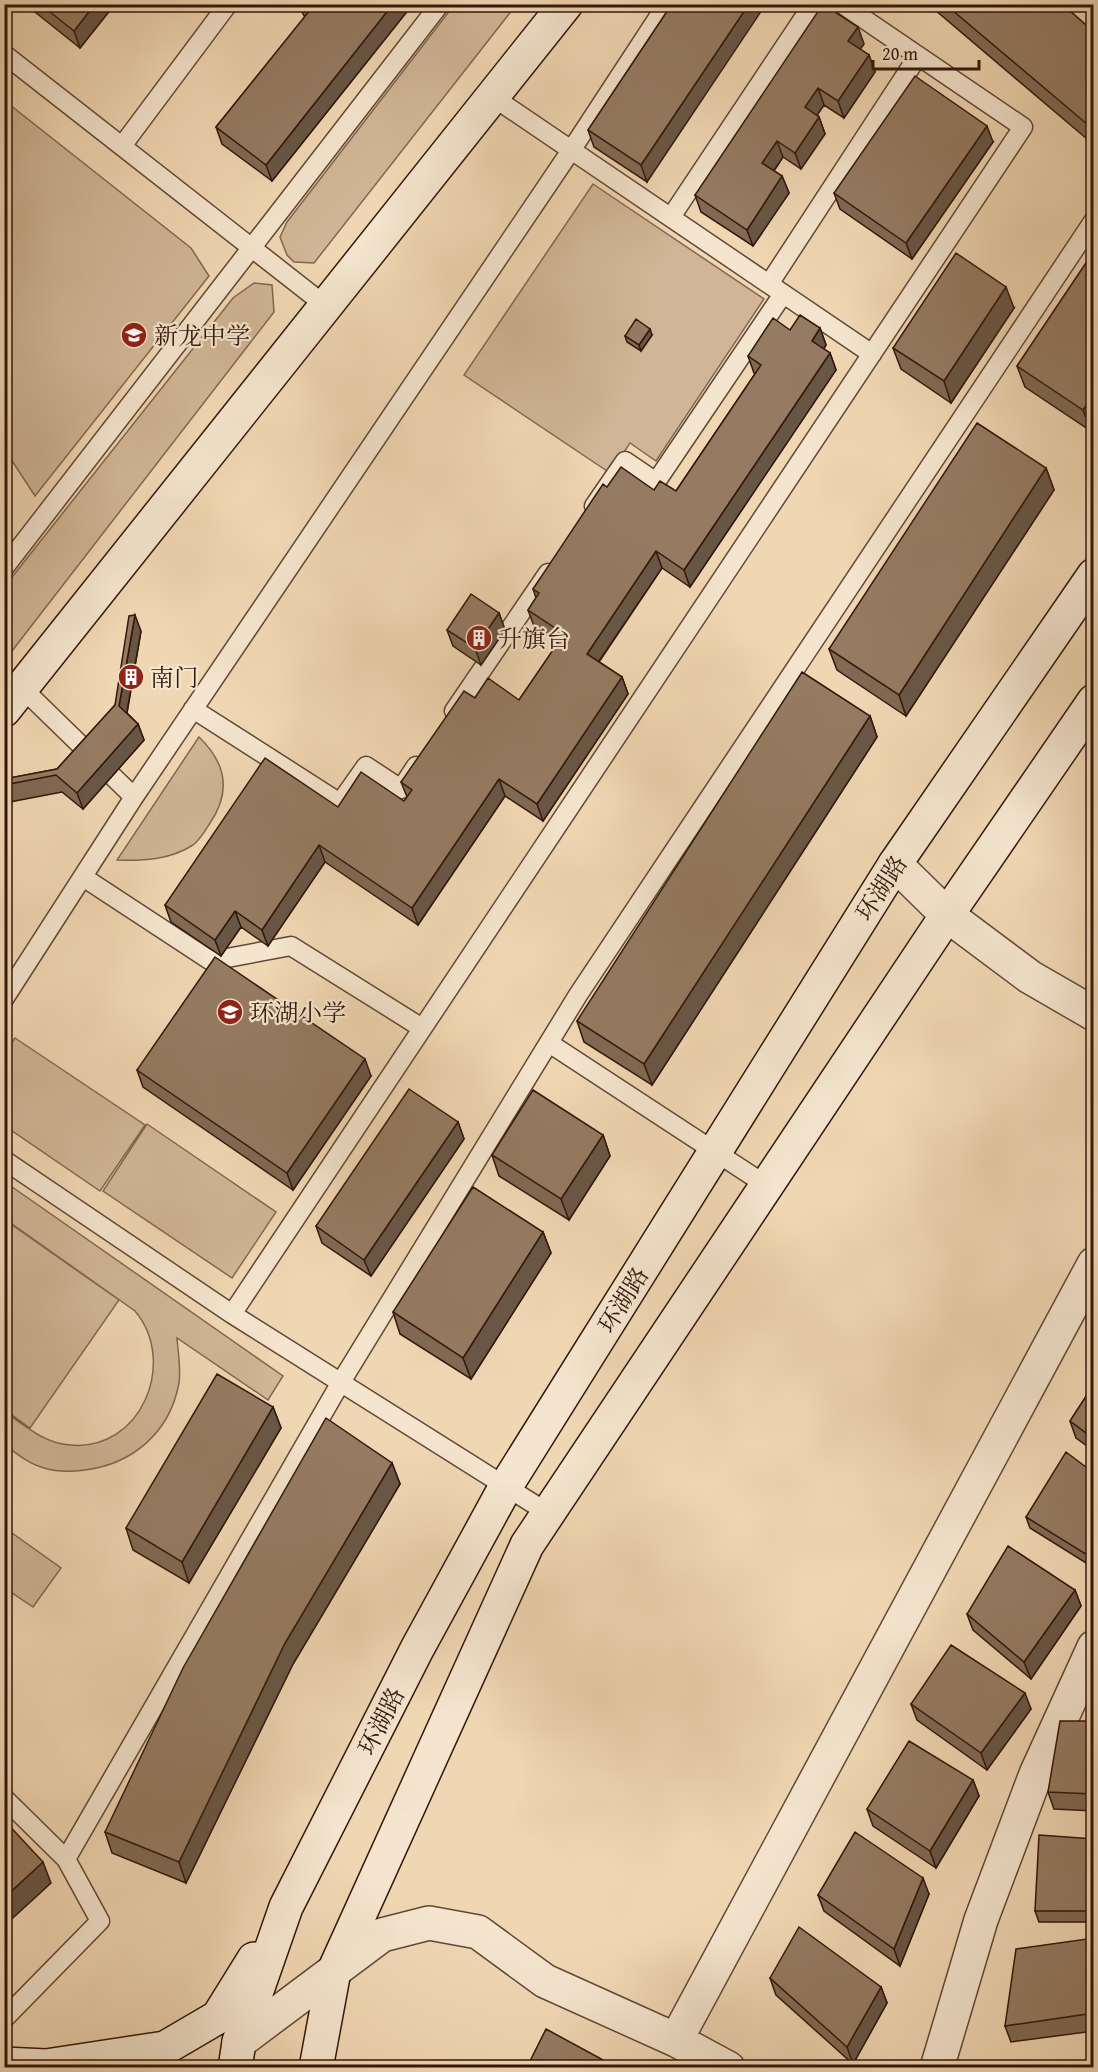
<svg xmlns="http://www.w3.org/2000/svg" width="1098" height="2072" font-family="'Gentium Book Plus','Noto Serif SC',serif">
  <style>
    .green { fill: #d0b696; stroke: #826650; stroke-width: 1.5 }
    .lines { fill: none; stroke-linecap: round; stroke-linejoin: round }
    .lane-casing { stroke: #624735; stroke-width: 21 }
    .street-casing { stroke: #624735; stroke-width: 36 }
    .secondary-casing { stroke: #33170b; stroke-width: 36 }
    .lane { stroke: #f5e5ce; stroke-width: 18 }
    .street { stroke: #f5e5ce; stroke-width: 33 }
    .secondary { stroke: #f5e5ce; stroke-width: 33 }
    .wall { fill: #806a54; stroke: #33170b; stroke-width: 1.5 }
    .shaded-wall { fill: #685645; stroke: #33170b; stroke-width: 1.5 }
    .building { fill: #957b62; stroke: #33170b; stroke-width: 1.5 }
    .labels { text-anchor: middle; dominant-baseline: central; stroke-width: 4.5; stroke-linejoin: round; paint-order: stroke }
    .poi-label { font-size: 24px; fill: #33170b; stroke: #f5e5ce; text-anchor: start }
    .street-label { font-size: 24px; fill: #33170b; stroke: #f5e5ce }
  </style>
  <rect width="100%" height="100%" fill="#f0d7b3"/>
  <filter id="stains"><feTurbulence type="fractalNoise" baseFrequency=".00333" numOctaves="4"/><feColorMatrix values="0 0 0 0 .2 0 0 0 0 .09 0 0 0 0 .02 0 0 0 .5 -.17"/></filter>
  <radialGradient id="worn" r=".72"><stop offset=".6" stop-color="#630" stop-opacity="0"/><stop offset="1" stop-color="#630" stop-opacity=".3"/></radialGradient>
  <path class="green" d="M454,5h62l-202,258 -20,-1 -7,-7 -7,-18 7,-15z
    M5,101l186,147 18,28 -174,220 -30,-46z
    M593,184l171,115 -108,162 -26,-18 -20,30 -146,-98z
    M254,283l18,2 2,27 -269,348v-74l228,-288z
    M199,737c27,26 33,54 11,86 -5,8 -10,17 -17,22 -23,15 -51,16 -76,15z
    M15,1038l130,87 -45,66 -95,-65v-73z
    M147,1124l129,88 -44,66 -129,-87z
    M5,1182l278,194 -15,24 -91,-62c1,14 4,30 2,45 -9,49 -46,81 -94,87 -14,2 -28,2 -41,-2 -15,-4 -27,-14 -39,-23v-33c20,14 39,31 65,33 71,7 108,-83 65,-134l-130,-92z
    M5,1220l114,80 -89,128 -25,-18z
    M5,1528l56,40 -28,39 -28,-19z"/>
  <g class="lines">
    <g class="lane-casing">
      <path id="lane" d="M4,5l1,-1
        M4,54l322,252
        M493,97l379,257
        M122,146l106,-142
        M671,217l142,-213
        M769,284l149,-228
        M594,506l31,-45 31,21 127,-188
        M4,568l436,-564
        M22,688l112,109
        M193,709l147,94 26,-37 35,23 15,-23
        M454,711l94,-138
        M83,877l128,84 80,-15 131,82
        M4,999l130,-202 440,-651 93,-142
        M549,1043l217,142
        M4,1160l228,154 791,-1187 -181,-123
        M232,1314l316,199
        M4,1798l62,61 275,-477 237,-387 516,-775
        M4,2019l96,-98 -34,-62"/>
    </g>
    <g class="street-casing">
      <path id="street" d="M895,864l52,51 83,62 64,37
        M676,2040l418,-776
        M239,2042l143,-107 47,-12 49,9 67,49 131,59 52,28
        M937,2068l44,-148 55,-146 58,-127"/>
    </g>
    <g class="secondary-casing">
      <path id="secondary" d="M4,710l562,-706
        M4,2064l42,2 119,-18 53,-31 36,-58
        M235,2068l4,-26 47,-135 131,-258 89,-163 389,-622 199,-289
        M316,2068l18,-97 193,-426 420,-630 147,-214"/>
    </g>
    <use href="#lane" class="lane"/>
    <use href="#street" class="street"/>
    <use href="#secondary" class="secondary"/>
  </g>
  <path class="wall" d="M25,4h90l-35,44z
    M293,4h120l-141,177 -50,-37 -6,-17 89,-110 -3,-5z
    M672,4l-25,178 -53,-35 -6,-17z
    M928,4h134l32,28v113z
    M864,44l-4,5 9,6 6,17 -31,46 -20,-13 -7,10 2,2 6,17 -24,35 -18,-12 -9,14 8,5 7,17 -36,53 -52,-34 -6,-17z
    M993,142l-81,117 -72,-50 -6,-16z
    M1094,251l-3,180 -66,-44 -8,-21z
    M1014,308l-63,95 -50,-34 -8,-21z
    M820,328l6,17 -2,4 6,4 6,17 -146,217 -28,-19 -63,94 23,15 6,17 -85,127 -38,-25 -87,129 -93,-63 -57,84 -27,-19 -20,29 -50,-34 -6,-17 173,-98 66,-6 3,-4 -6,-15 74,-84 44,2 39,-57 -24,-17 -6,-16 8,-12 -3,-9 74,-102 69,4 79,-117 -1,-1 -6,-17 42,-26z
    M652,335l-11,16 -14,-9 -2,-6z
    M1046,468l8,22 -148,226 -69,-46 -8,-21z
    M499,613l6,17 -24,35 -28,-19 -6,-16z
    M141,631l-14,82 11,11 6,16 -61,69 -21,-17 -58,11v-24l53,-10 58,-64z
    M870,716l7,21 -225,348 -68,-43 -7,-21z
    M137,1070l234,6 -78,114 -150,-103z
    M458,1122l6,17 -93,137 -49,-33 -6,-17z
    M603,1135l7,21 -41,64 -70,-44 -7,-21z
    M543,1232l8,21 -80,126 -71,-45 -7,-22z
    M1094,1384v67l-18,-13 -6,-17z
    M273,1407l8,21 -92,155 -56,-33 -7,-22z
    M392,1463l8,21 -107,180 -107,219 -74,-30 -7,-21z
    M1094,1473v95l-64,-40 -4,-11z
    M1075,1590l6,16 -50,73 -58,-49 -6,-16z
    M911,1704l120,5 -44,61 -70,-50z
    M1094,1721v90l-40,-2 -6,-17z
    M973,1780l6,16 -43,72 -63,-42 -6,-17z
    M1094,1839v83h-55l-4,-11z
    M929,1894l-29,72 -76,-55 -6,-16z
    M1094,1938v93l-83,11 -6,-16z
    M770,1978l111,9 6,16 -34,61 -77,-69z"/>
  <path class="shaded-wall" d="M95,4h20l-35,44 -6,-17z
    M393,4h20l-141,177 -6,-16z
    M749,4h17l-119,178 -6,-17z
    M858,27l6,17 -10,14 -6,-17z
    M869,55l6,17 -31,46 -6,-17z
    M818,88l6,17 -13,19 -6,-17z
    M819,117l6,17 -24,35 -6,-16z
    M987,126l6,16 -81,117 -6,-16z
    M777,141l6,16 -15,22 -6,-16z
    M782,176l7,17 -36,53 -6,-16z
    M1006,287l8,21 -63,95 -7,-22z
    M820,328l6,17 -8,13 -6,-17z
    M650,329l2,6 -11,16 -2,-6z
    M830,353l6,17 -146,217 -6,-17z
    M1094,394v33l-3,4 -8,-21z
    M1046,468l8,22 -148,226 -7,-21z
    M656,551l6,17 -69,102 -6,-16z
    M499,613l6,17 -24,35 -6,-17z
    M135,615l6,16 -16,92 -6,-17z
    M622,677l6,17 -85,127 -6,-17z
    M870,716l7,21 -225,348 -8,-21z
    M138,724l6,16 -61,69 -6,-16z
    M499,779l6,17 -87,129 -6,-17z
    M319,845l6,17 -57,84 -6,-16z
    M235,911l6,16 -20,29 -6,-16z
    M365,1059l6,17 -78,114 -6,-17z
    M458,1122l6,17 -93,137 -7,-16z
    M603,1135l7,21 -41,64 -8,-21z
    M543,1232l8,21 -80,126 -8,-21z
    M273,1407l8,21 -92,155 -7,-21z
    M392,1463l8,21 -107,180 -107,219 -7,-21 106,-219z
    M1075,1590l6,16 -50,73 -7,-17z
    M1025,1693l6,16 -44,61 -6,-17z
    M973,1780l6,16 -43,72 -6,-17z
    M43,1862l8,21 -47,43v-28z
    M923,1878l6,16 -29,72 -6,-17z
    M881,1987l6,16 -34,61 -6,-17z"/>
  <path class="building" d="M40,4h55l-21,27z
    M303,4h90l-127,161 -50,-38 94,-117z
    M672,4h77l-108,161 -53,-35z
    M823,4l35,23 -10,14 21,14 -31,46 -20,-13 -13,19 14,10 -24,36 -18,-12 -15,22 20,13 -35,54 -52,-35z
    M945,4h117l32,28v98z
    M915,76l72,50 -81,117 -72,-50z
    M1094,251v143l-11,16 -66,-44z
    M956,253l50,34 -62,94 -51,-33z
    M800,315l20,13 -8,13 18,12 -146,217 -28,-19 -69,103 35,23 -85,127 -38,-25 -87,129 -93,-63 -57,85 -27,-19 -20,29 -50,-35 100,-147 73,49 23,-35 43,29 8,-11 -11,-8 63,-91 11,7 13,-20 31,22 45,-66 -36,-24 11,-17 -6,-4 70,-105 4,3 14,-20 33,23 6,-9 16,10 85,-126 -13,-9 25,-38 17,12z
    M636,319l14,10 -11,16 -14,-9z
    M977,423l69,45 -147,227 -70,-46z
    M471,594l28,19 -24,35 -28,-18z
    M135,615l-16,91 19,18 -61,69 -21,-18 -52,10v-6l53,-10 58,-64 14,-89z
    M802,672l68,44 -226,348 -67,-43z
    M215,957l150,102 -78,114 -150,-103z
    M409,1089l49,33 -94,138 -48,-34z
    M533,1090l70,45 -42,64 -69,-44z
    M473,1187l70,45 -80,126 -70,-46z
    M217,1374l56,33 -91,155 -56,-34z
    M1094,1384v55l-24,-18z
    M326,1418l66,45 -107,180 -106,219 -74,-30 78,-164z
    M1066,1452l28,21v81l-2,4 -66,-41z
    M1008,1546l67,44 -51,72 -57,-48z
    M951,1645l74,48 -44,60 -70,-49z
    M1060,1721h34v73l-46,-2z
    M909,1741l64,39 -43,71 -63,-42z
    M4,1820l39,42 -39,36z
    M855,1832l68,46 -29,71 -76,-54z
    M1039,1835l55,4v72h-59z
    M799,1927l82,60 -34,60 -77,-69z
    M1094,1938v75l-89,13 11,-77z
    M546,2029l70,38h-89z"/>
  <defs>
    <g id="school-disc" transform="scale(1.35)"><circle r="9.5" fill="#8f2418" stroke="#f5e5ce"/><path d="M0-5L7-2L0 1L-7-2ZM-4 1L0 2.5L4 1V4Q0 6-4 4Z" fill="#fff"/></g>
    <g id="building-disc" transform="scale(1.35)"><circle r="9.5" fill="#8f2418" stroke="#f5e5ce"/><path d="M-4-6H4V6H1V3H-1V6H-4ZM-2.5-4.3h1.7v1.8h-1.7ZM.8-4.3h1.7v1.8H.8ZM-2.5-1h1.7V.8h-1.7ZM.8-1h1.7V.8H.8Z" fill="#fff"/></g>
  </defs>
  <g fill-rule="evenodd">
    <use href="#school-disc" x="134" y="335"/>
    <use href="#building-disc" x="479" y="638"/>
    <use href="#building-disc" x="131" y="677"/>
    <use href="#school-disc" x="230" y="1012"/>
  </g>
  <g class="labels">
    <g class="poi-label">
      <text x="154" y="335">新龙中学</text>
      <text x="498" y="638">升旗台</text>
      <text x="150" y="677">南门</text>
      <text x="250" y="1012">环湖小学</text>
    </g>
    <g class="street-label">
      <text transform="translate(881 888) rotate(-57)">环湖路</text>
      <text transform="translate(623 1300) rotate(-58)">环湖路</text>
      <text transform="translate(381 1721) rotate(-63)">环湖路</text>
    </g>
  </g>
  <rect width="1098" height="2072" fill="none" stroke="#f0d7b3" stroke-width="24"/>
  <rect x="6" y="6" width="1086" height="2060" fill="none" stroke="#33170b" stroke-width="3"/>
  <rect x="12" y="12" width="1074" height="2048" fill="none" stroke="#33170b" stroke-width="1.5"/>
  <path d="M873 60v9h106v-9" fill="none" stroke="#33170b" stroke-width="3"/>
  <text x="882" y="60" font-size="18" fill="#33170b" stroke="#f5e5ce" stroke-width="4.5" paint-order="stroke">20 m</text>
  <rect width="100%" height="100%" filter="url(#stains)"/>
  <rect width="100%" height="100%" fill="url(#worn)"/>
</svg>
